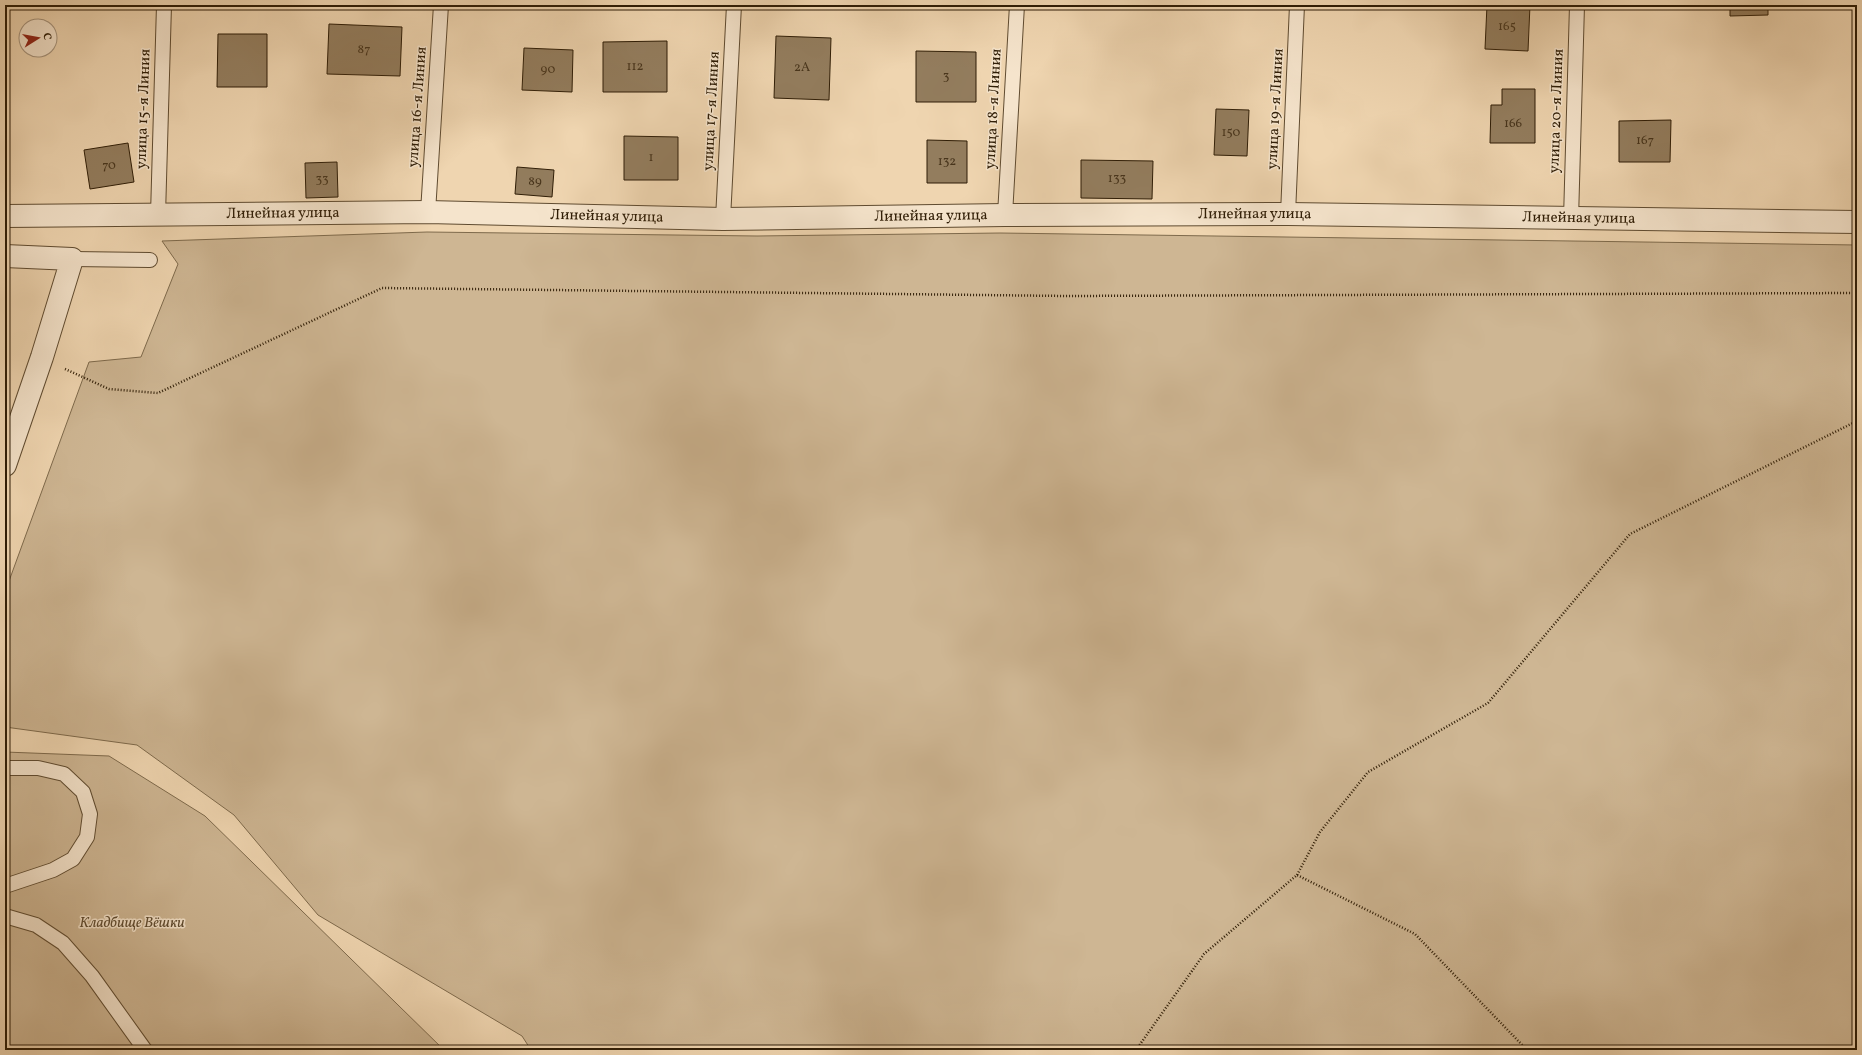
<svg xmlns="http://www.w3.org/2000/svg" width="1862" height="1055" font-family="Vollkorn,serif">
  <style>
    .green { fill: #ceb693; stroke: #7e6a4c }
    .building { fill: #937d5e; stroke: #2f1d06 }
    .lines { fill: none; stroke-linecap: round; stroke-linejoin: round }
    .lane-casing { stroke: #5f4b30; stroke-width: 16 }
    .street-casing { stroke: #5f4b30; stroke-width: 24 }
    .path { stroke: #2f1d06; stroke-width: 2.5; stroke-dasharray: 1 2; stroke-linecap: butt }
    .lane { stroke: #f5e4cc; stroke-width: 14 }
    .street { stroke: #f5e4cc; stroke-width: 22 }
    .labels { text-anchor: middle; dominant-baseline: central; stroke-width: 3; stroke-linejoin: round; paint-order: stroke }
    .number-label { font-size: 13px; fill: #48351c }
    .street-label { font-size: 15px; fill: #2f1d06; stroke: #f5e4cc }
    .park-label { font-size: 15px; font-style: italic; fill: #5f4b30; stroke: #f5e4cc }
  </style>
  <rect width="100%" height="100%" fill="#efd5b0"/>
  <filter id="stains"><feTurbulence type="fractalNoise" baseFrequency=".005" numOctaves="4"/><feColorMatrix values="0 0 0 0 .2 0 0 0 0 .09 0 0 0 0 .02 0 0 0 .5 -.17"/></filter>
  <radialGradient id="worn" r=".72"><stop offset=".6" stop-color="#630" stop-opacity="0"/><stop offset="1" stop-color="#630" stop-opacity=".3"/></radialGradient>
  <path class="green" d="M427,232l330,4 243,-3 857,12v805h-1326l-9,-14 -204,-121 -84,-100 -97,-70 -132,-18v-135l84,-230 52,-5 37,-93 -16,-23z
    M5,752l104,4 96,60 239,234h-439z"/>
  <path class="building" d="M660,5h39v2h-39z
    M1192,5h55v4h-55z
    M1487,5h43l-2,46 -43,-2z
    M1606,5h66v4l-66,-1z
    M1730,5h38v10l-38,1z
    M329,24l73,3 -2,49 -73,-2z
    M218,34h49v53h-50z
    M776,36l55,2 -2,62 -55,-2z
    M667,41v51h-64v-50z
    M524,48l49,2 -1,42 -50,-2z
    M916,51l60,1v50h-60z
    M1502,89h33v54h-45l1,-38h11z
    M1216,109l33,1 -2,46 -33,-1z
    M1671,120l-1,42h-51v-41z
    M624,136l54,1v43h-54z
    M927,140l40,1v42h-40z
    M128,143l6,39 -44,7 -6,-39z
    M1081,160l72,1 -1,38 -71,-1z
    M337,162l1,35 -32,1 -1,-35z
    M517,167l37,3 -2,27 -37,-3z"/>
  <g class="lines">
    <g class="lane-casing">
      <path id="lane" d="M428,212l13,-207
        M1288,214l9,-209
        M158,215l6,-210
        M1005,215l12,-210
        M723,219l11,-214
        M1571,219l6,-214
        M72,259l78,1
        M5,768h33l26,6 19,18 7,22 -3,23 -14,22 -20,11 -48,16
        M5,916l31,9 27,18 29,33 53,74"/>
    </g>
    <g class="street-casing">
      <g id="street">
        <path id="s1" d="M5,216l423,-4 295,7 282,-4 283,-1 569,8"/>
        <path d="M5,256l67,3 -30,98 -37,108"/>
      </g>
    </g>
    <path class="path" d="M65,369l44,20 49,4 224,-105 684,8 791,-3
      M1297,875l23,-43 48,-60 120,-69 142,-169 227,-113
      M1136,1050l68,-96 93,-79 118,59 112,116"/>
    <use href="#lane" class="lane"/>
    <use href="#street" class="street"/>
  </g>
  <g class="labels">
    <g class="number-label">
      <text x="1507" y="27">165</text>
      <text x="364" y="50">87</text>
      <text x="635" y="67">112</text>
      <text x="802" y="68">2А</text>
      <text x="548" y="70">90</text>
      <text x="946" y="77">3</text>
      <text x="1513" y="124">166</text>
      <text x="1231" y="133">150</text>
      <text x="1645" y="141">167</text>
      <text x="651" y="158">1</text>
      <text x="947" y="162">132</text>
      <text x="109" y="166">70</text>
      <text x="1117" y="179">133</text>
      <text x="322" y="180">33</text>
      <text x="535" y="182">89</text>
    </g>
    <g class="street-label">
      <text transform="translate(418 107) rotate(-86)">улица 16-я Линия</text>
      <text transform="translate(144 109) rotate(-88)">улица 15-я Линия</text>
      <text transform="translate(994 109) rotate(-87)">улица 18-я Линия</text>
      <text transform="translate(1276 109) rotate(-87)">улица 19-я Линия</text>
      <text transform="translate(712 111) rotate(-87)">улица 17-я Линия</text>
      <text transform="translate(1557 111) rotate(-88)">улица 20-я Линия</text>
      <text stroke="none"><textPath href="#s1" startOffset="278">Линейная улица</textPath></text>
      <text stroke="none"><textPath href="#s1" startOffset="1250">Линейная улица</textPath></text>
      <text stroke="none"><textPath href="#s1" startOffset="602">Линейная улица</textPath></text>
      <text stroke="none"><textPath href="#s1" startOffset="926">Линейная улица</textPath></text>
      <text stroke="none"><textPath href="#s1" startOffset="1574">Линейная улица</textPath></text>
    </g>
    <g class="park-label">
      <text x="132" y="923">Кладбище Вёшки</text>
    </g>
  </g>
  <rect width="1862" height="1055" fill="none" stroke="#efd5b0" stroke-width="20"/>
  <rect x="6" y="6" width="1850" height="1043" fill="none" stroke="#2f1d06" stroke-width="2"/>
  <rect x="10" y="10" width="1842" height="1035" fill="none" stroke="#2f1d06"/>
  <g transform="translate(38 38) rotate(79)"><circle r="19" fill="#f5e4cc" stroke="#a6947d"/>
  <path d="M0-3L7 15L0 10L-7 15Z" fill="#8f2418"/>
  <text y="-6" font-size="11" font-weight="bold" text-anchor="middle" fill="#2f1d06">С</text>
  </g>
  <rect width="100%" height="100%" filter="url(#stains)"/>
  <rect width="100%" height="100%" fill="url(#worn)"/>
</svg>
